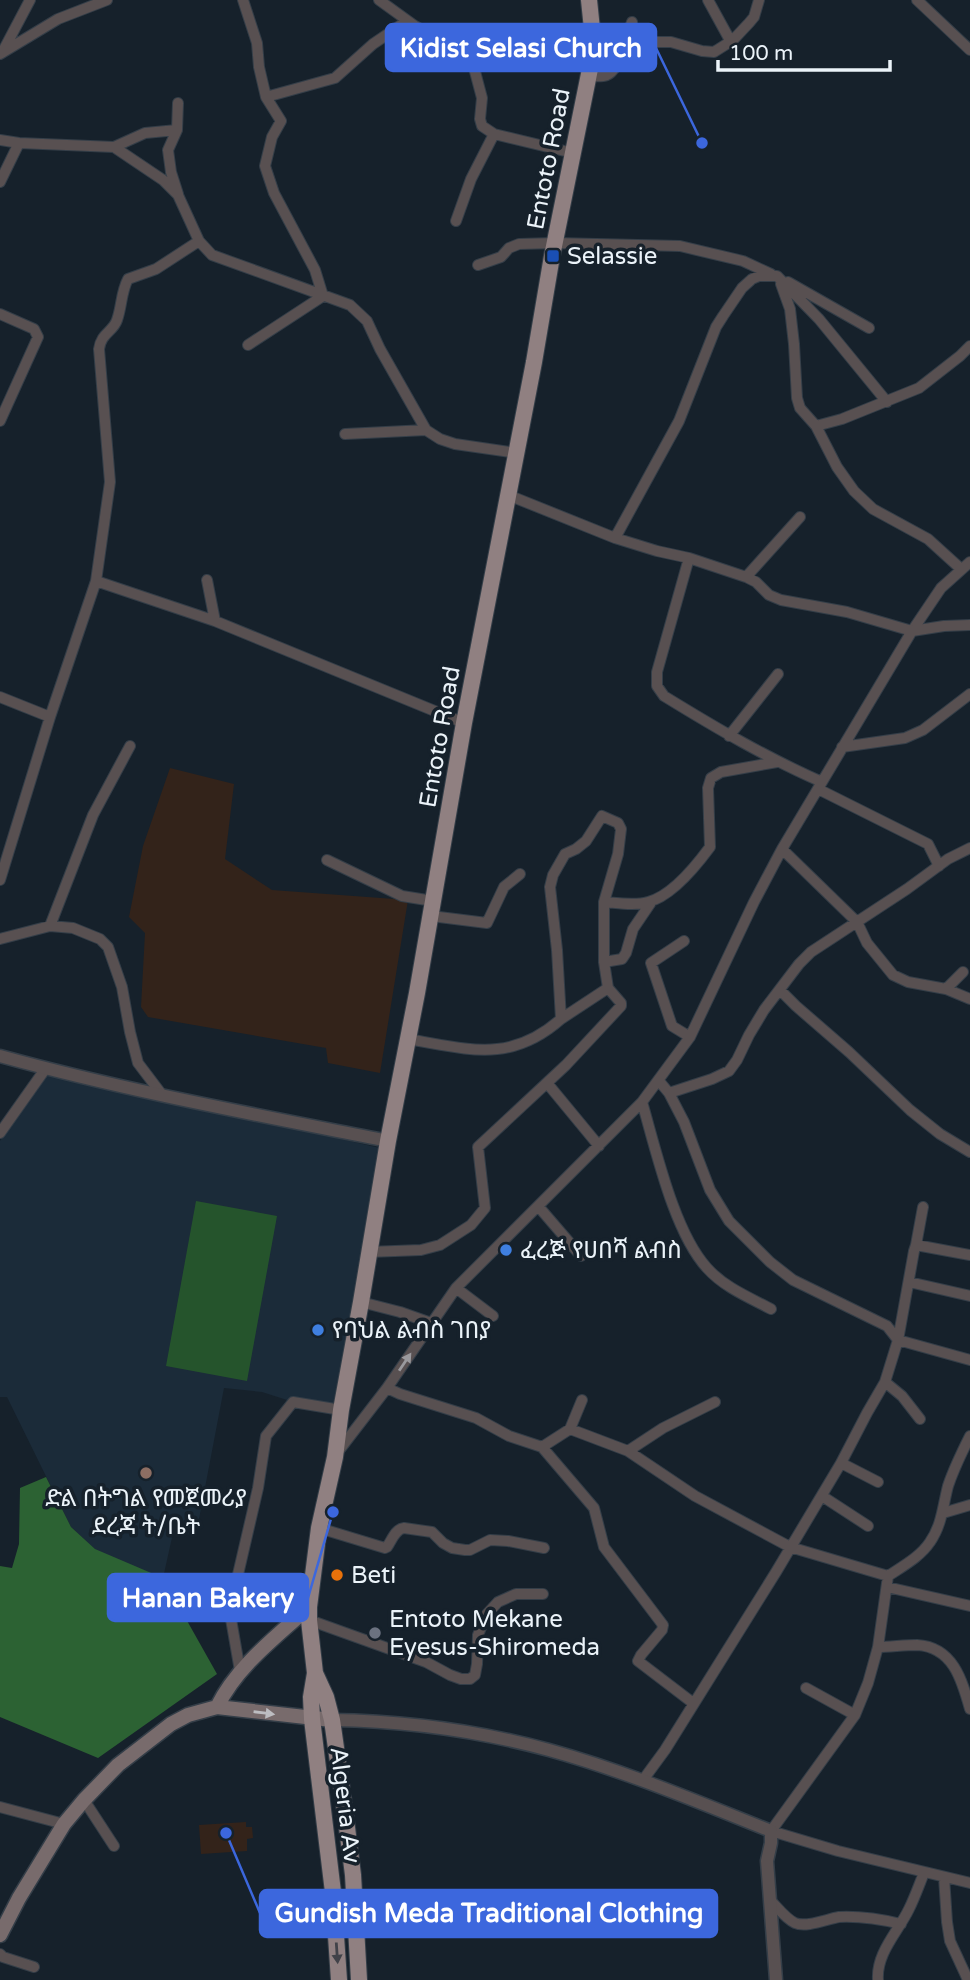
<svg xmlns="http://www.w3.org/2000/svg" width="970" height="1980" font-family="'Varela Round','Noto Sans Ethiopic',sans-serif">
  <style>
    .commercial { fill: #33231a }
    .built { fill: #1b2b39 }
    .green { fill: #25542c }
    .forest { fill: #2c6233 }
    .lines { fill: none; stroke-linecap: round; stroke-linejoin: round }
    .minor-casing { stroke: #343e48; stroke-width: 12 }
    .tertiary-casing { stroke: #343e48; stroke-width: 15 }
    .secondary-casing { stroke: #343e48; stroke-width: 17 }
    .primary-casing { stroke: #343e48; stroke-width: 18 }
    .minor { stroke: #585051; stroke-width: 10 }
    .tertiary { stroke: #585051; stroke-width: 12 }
    .secondary { stroke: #786b6c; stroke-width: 14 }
    .primary { stroke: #908081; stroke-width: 16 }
    .oneway { fill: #9a999d }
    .oneway2 { fill: #bdbdc1 }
    .oneway3 { fill: #414249 }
    .transit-dot { fill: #1a4fb4; stroke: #16212b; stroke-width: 2.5 }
    .shop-dot { fill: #3f7fe0; stroke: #16212b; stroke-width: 2.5 }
    .education-dot { fill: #8d6e63; stroke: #16212b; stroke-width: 2.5 }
    .food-dot { fill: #e8710a; stroke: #16212b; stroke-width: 2.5 }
    .worship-dot { fill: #6b7280; stroke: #16212b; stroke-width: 2.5 }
    .labels { text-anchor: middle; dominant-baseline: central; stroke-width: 7; stroke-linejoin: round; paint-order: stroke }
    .street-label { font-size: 24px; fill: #ebf3f9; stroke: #16212b }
    .poi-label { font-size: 24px; fill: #ebf3f9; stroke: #16212b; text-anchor: start }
    .leader { fill: none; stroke: #3c67dd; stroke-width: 2.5 }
    .callout-dot { fill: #3c67dd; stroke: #16212b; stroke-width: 2.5 }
    .callout { fill: #3c67dd; stroke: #3c67dd; stroke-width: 2.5 }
    .callout-label { font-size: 26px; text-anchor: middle; font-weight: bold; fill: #fff }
  </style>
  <rect width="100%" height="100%" fill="#16212b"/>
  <path class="commercial" d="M170,768l64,16 -9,75 47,31 136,10 -28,173 -52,-10 -2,-15 -178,-31 -7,-10 4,-74 -16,-16 14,-71z
    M246,1822v5h6l1,11 -6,1v12l-46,3 -2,-29z"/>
  <path class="built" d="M46,1070l338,79 -53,265 -69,-22 -38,-4 -28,147 -23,-2 -10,45 -65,-26 -27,-25 -64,-130h-7v-256z"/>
  <path class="green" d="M196,1201l81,15 -30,165 -81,-15z"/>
  <path class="forest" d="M46,1477l25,50 24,22 68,29 54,96 -119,84 -98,-41v-151l12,2 7,-24 1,-56z"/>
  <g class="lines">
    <g class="minor-casing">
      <path id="minor" d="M243,0l14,43 2,24 7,30 15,24 -9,16 -7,29 9,27 41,77 8,26 -75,49
        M379,0l36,26 42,24 16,14 9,34 -2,21 2,7 12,8 79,19
        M708,0l23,42
        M917,0l53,50
        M625,42h46l31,9 12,1 19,-12 16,-17 5,-6 5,-17
        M2,53l28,-53
        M0,54l58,-35 49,-19
        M588,76c14,0 20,3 28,-10l16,-44
        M266,97l69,-19 38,-34 34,-23
        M0,140l19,3 95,4 49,33 15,15 21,46 13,14 138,50 17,16 13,28 46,81 14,9 15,5 62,9
        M114,147l31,-14 32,-3
        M0,182l19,-39
        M178,194l-7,-22 -3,-22 9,-20 1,-27
        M456,221l15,-42 23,-45
        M478,265l23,-8 8,-9 10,-4 36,-1 125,3 63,15 28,13
        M788,282l81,46
        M781,284l9,25 4,35 3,54 3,10 16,18 21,41 17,24 19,18 55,30 33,30
        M0,314l34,15 4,8 -38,84
        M816,426l26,-7 77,-31 41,-32 10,-10
        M345,434l81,-4
        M508,495l107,43 42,13 32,7 57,19 10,5 13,13 12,5 66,12 65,19 32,-5 26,-1
        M615,538l64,-117 37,-94 7,-11 19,-28 10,-9 7,-3h18l42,43 68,83
        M689,558l-32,114v14l7,10c52,32 103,62 158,86
        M746,577l54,-60
        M207,580l8,41
        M96,581l119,40 249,102
        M0,697l50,20
        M729,736l49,-62
        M842,747l63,-9 18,-8 47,-36
        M818,789l110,55 11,22
        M782,849l75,73 10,21 26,32 15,7 38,7 24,10
        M327,860l75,36 31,5
        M0,880l50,-163 46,-136 14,-99 -11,-133c2,-16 14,-17 18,-29 5,-14 4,-28 11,-41l28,-10 43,-28
        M604,902c14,1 31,4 44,0 24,-6 48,-36 62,-55l-2,-59 3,-10 10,-6 56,-10
        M431,916l56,7 17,-36 16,-13
        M50,926l43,-111 37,-69
        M0,939l50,-13 23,2 27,11 8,8 14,40 8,45 8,31 25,33
        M684,941l-33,22 21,63 18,11
        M604,962l18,-3 4,-6 7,-24 19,-28
        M946,989l17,-17
        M780,990l16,16 53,46 61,58 30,24 30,18
        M407,1039c62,10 103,25 154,-20l-4,-69 -7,-63 3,-12 12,-21 11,-5 10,-8 16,-25 16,7 3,6 -3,25 -14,48v60l4,26 -47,31
        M659,1081l10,12 43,-14 17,-8 8,-11 12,-25 15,-25 35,-46 12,-12 96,-63 41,-30 22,-11
        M547,1083l52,63
        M642,1102c14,48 32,130 65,166 17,19 41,29 64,41
        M0,1133l46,-65
        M538,1206l43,50
        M916,1245l7,-38
        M368,1252l53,-2 19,-5 31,-20 14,-17 -7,-61 88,-82 55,-59v-3l-13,-15
        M970,1255l-54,-10 -2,6 -16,89 72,20
        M909,1282l61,14
        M456,1288l37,28
        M361,1302l39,10 31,11
        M885,1382l17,14 18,23
        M387,1388l13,6 76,24 33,18 33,11 28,-18 58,22 67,45 95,51 98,29
        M570,1429l12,-29
        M970,1436c-8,16 -16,32 -22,50 -5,19 -6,39 -18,56 -10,15 -27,24 -42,34l-10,71 -10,36 -13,32 -84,116 67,20 132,32
        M542,1447l52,61 10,39 59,78 -1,5 -21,25 -3,6 55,42
        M628,1451l35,-23 52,-26
        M337,1453l50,-65 69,-100 186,-186 48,-65 64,-135 28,-53 130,-218 29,-43 29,-26
        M841,1463l37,19
        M822,1496l46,30
        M943,1513l27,-8
        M319,1528l66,20 2,-1c5,-7 8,-18 17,-19l28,4 11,11 9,5 13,2h5l20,-10 18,1 36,7
        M887,1587l83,19
        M309,1620l117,42 24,13 11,4h9l5,-4 2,-11 1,-29 8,-20 12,-13 18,-8h27
        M878,1647c12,0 26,-2 39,-2 36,2 45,35 53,64
        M240,1671l-9,-52 2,-23 25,-108 8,-52 27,-34 48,8
        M806,1688l49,27
        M643,1780l22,-30 111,-178 65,-109 26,-50 18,-31 13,-42 -11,-14 -94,-46 -23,-18 -41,-41 -19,-31 -26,-68 -15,-29
        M84,1800l30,46
        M0,1807l64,17
        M944,1877l3,45 3,19 18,39
        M770,1900c7,7 16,19 25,23 11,5 32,-4 44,-6 21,-1 41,2 62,7
        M0,1954l3,3 31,10
        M878,1980c-2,-27 20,-48 31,-71 6,-12 10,-24 15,-36"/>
    </g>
    <g class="tertiary-casing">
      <path id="tertiary" d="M0,1056c127,35 258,59 388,85
        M332,1720c73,1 147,11 217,30 76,21 149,52 222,81v12l-4,18 9,119"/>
    </g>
    <g class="secondary-casing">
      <path id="secondary" d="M217,1707c20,-41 59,-70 92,-100
        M0,1935l19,-37 45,-74 20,-24 34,-35 53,-41 17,-9 29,-8 115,13"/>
    </g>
    <g class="primary-casing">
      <path id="primary" d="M315,1673l11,24 6,23 12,84 9,71 6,105
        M339,1980l-6,-88 -21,-173 -1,-22 4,-24 -6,-53v-13l10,-79 16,-71 6,-47 20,-108 27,-161 29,-148 47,-270 70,-361 18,-106 39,-192 1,-35 -3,-29"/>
    </g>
    <use href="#minor" class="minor"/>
    <use href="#tertiary" class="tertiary"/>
    <use href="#secondary" class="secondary"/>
    <use href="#primary" class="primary"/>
  </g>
  <defs><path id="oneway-solid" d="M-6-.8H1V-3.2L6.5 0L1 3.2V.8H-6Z" transform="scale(1.75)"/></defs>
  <use class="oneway" href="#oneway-solid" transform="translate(405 1362) rotate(-56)"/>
  <use class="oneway2" href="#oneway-solid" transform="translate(264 1713) rotate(7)"/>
  <use class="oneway3" href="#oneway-solid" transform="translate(337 1953) rotate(86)"/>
  <rect class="transit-dot" x="546" y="249" width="14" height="14" rx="3.5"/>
  <g class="shop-dot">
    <circle cx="506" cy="1250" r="7"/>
    <circle cx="318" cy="1330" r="7"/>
  </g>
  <circle class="education-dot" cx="146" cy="1473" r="7"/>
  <circle class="food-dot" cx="337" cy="1575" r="7"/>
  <circle class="worship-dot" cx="375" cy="1633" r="7"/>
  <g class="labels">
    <g class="street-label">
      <text transform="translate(549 159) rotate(-79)">Entoto Road</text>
      <text transform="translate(440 737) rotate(-80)">Entoto Road</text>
      <text transform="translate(345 1805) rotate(83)">Algeria Av</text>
    </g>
    <g class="poi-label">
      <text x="567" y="256">Selassie</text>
      <text x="520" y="1250">ፈረጅ የሀበሻ ልብስ</text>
      <text x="332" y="1330">የባህል ልብስ ገበያ</text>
      <text x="146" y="1498" text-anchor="middle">ድል በትግል የመጀመሪያ<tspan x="146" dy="28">ደረጃ ት/ቤት</tspan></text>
      <text x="351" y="1575">Beti</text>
      <text x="389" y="1619">Entoto Mekane<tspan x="389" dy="28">Eyesus-Shiromeda</tspan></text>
    </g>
  </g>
  <path class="leader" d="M702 143L656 48M333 1512L308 1598M226 1833L260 1913"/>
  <g class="callout-dot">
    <circle cx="702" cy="143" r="7"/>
    <circle cx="333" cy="1512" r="7"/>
    <circle cx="226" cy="1833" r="7"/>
  </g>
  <g class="callout">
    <rect x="386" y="24" width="270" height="47" rx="7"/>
    <rect x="108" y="1574" width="200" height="47" rx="7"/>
    <rect x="260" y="1890" width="457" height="47" rx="7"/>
  </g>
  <g class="callout-label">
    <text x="521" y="57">Kidist Selasi Church</text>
    <text x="208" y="1607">Hanan Bakery</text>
    <text x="489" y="1922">Gundish Meda Traditional Clothing</text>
  </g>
  <path d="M718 60v10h172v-10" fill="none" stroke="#ebf3f9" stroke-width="3.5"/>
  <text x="729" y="60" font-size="21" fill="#ebf3f9" stroke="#16212b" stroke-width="5" paint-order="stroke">100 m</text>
</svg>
